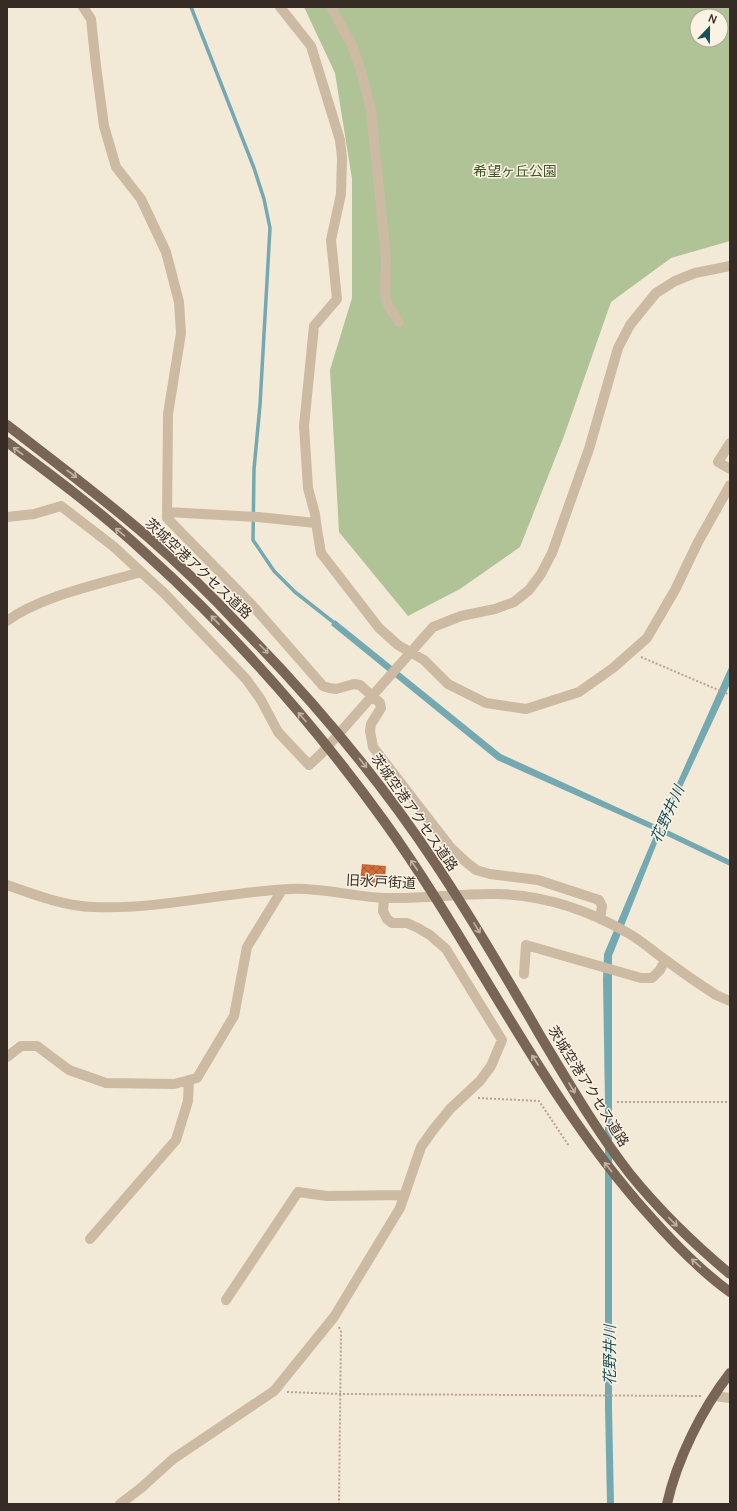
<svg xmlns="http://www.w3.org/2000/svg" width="737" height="1511" font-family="Manrope,'Noto Sans JP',sans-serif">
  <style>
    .green { fill: #afc396; fill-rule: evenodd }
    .water { fill: #74a9b2 }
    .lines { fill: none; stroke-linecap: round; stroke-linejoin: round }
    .stream { stroke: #74a9b2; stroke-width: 3.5 }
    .building { fill: url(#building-cross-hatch) }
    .path { stroke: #b8a48c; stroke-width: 2; stroke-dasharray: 2 2; stroke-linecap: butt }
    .minor { stroke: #ccbaa2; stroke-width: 10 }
    .major { stroke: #796555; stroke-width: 10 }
    .oneway { stroke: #c0b3a3 }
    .labels { text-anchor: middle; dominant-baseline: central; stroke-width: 3; stroke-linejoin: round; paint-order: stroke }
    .park-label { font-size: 14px; fill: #405627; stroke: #faf2e3 }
    .street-label { font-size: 14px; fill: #362c25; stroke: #faf2e3 }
    .water-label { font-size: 15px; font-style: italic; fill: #184f5a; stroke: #faf2e3 }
  </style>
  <defs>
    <pattern id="building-cross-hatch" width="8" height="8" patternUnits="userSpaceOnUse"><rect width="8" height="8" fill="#d06d38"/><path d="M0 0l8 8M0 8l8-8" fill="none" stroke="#aa5a2f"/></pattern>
  </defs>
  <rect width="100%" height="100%" fill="#f3e9d7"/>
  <path class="green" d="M304,7h426v234l-59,17 -60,44 -47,134 -44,111 -60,42 -52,27 -69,-84 -9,-162 22,-72v-119l-17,-106zM697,16h24v24h-24z"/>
  <path class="water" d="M335,620l166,134 157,72 72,-161v19l-67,144 67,32v6l-69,-33 -49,123v452l2,96h-7l-2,-97v-303l-2,-124 1,-26 52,-123 -159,-71 -166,-135z"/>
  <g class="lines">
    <path class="stream" d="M191,7l63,161 10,31 6,29 -10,177 -6,64 -1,71 21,31 21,21 42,33"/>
  </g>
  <path class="building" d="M362,864l24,2 -1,14h-8v3l-17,-2z"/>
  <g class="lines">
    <path class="path" d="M641,657l89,38
      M478,1098l61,3 30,45
      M617,1102h113
      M339,1327l2,5 -2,172
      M287,1392l54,2 360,2"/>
    <path class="minor" d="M83,7l8,12 5,47 8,60 12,41 25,32 25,53 13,50 2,31 -13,81 -1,104 85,87 71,81 6,2 7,1 18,-5 6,1 20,18 1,5 -10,16 -1,7 3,16 78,101 15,14 10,8 14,4 48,6 61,20 3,6 -2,13
      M280,7l31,39 29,94 2,18 -1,36 -10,46 6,59 -23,27 -10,100 4,62 7,26 1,9
      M331,7l21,38 9,26 10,39 15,147 -1,36 2,11 12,18
      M730,443l-12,19 12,7
      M167,512l91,5 58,6 5,30 58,75 19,17 26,15 24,24 38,19 40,6 53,-17 34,-24 34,-30 28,-48 23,-48 32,-57
      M7,517l27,-3 27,-8 52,40 52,48 81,85 15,21 17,32 31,33 12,-11 112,-127 28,-11 34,-7 19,-7 15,-12 12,-16 11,-21 37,-104 29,-101 12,-23 26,-32 19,-12 20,-8 35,-7
      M7,621c34,-25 93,-37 134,-49
      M7,885c28,10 57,21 86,22 66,3 131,-15 196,-18 34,-2 67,9 100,9 36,1 72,-5 108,-4 46,1 91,16 131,39 14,8 26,19 39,28 16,12 32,23 49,34l14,6
      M524,974l2,-29 115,33h11l8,-8 5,-10
      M7,1057l14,-11h16l32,24 37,13 68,1 23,-6 37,-62 13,-69 35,-57
      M90,1239l86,-99 12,-39 1,-21
      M226,1300l72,-108 29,4 77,-1
      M714,1396l16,2
      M120,1504l21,-16 32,-29 101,-68 60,-74 66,-109 21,-61 12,-17 17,-21 30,-28 11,-15 11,-26 -56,-91 -16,-14 -12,-7 -11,-5h-15l-5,-4 -4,-8 1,-13"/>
    <path class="major" d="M7,425c48,37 96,73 142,113 31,27 61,56 89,86 73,74 140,153 197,239 39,58 74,119 109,179 27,45 54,91 86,132 30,37 64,70 100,100
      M7,442c47,35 94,70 137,110 89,80 170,172 240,269 92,128 158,275 264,393 23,26 54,58 82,78
      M667,1504c10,-45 35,-95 63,-131"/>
  </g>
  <defs><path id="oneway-shaft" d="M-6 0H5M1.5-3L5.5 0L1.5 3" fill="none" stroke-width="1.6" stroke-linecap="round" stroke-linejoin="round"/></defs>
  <g class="oneway">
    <use href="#oneway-shaft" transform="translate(18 451) rotate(-143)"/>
    <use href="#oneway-shaft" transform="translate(72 474) rotate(37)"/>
    <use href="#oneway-shaft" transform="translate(120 532) rotate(-140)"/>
    <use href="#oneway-shaft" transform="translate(215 620) rotate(-133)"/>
    <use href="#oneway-shaft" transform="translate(264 649) rotate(45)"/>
    <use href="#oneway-shaft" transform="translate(302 717) rotate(-131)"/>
    <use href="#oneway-shaft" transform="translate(363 763) rotate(52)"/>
    <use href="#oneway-shaft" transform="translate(414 865) rotate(-124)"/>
    <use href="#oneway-shaft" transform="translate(477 928) rotate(59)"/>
    <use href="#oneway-shaft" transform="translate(535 1060) rotate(-123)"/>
    <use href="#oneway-shaft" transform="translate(572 1088) rotate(59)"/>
    <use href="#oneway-shaft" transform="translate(608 1167) rotate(-129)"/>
    <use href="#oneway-shaft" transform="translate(673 1222) rotate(45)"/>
    <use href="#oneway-shaft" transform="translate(696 1263) rotate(-138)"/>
  </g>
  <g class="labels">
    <g class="park-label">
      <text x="515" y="170">希望ヶ丘公園</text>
    </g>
    <g class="street-label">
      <text transform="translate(199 568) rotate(43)">茨城空港アクセス道路</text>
      <text transform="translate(415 812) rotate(55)">茨城空港アクセス道路</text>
      <text transform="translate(381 881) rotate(3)">旧水戸街道</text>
      <text transform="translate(589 1086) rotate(58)">茨城空港アクセス道路</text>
    </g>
    <g class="water-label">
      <text transform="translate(667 814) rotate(-66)">花野井川</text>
      <text transform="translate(609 1355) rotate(-90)">花野井川</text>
    </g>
  </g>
  <rect width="737" height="1511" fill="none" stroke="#362c25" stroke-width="16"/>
  <g transform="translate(709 28) rotate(22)"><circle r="19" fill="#faf2e3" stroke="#aca397"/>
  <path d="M0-3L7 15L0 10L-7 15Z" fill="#184f5a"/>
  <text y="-6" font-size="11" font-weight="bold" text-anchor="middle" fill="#362c25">N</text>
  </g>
</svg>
